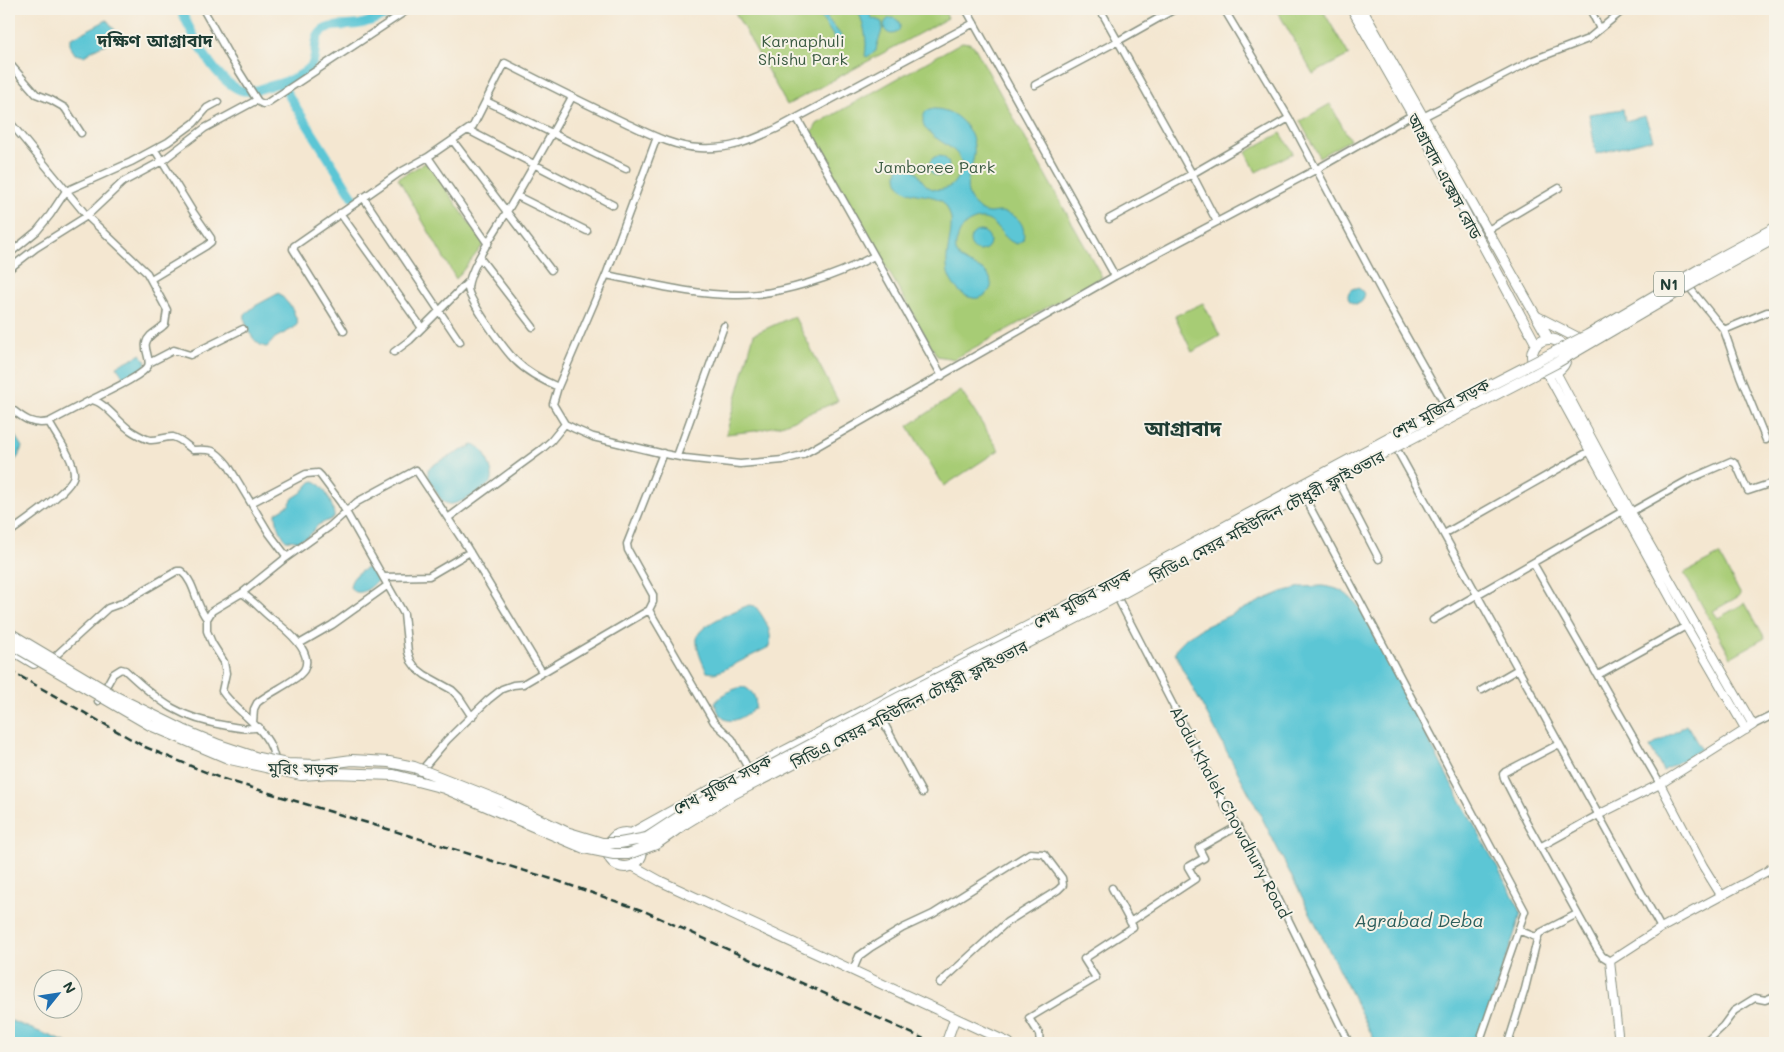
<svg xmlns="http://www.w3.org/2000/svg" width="1784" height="1052" font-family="Mali,'Noto Sans Bengali',sans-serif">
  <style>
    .green { fill: #a7cc75; stroke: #638454 }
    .water { fill: #5bc6d5; stroke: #3d8284 }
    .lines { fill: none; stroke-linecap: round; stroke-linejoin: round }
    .canal { stroke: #5bc6d5; stroke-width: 9 }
    .minor-casing { stroke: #8a9282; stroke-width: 9 }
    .tertiary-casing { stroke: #8a9282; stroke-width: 10 }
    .secondary-casing { stroke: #8a9282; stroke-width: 11 }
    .trunk-casing { stroke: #8a9282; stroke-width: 12 }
    .minor { stroke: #fff; stroke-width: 6 }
    .tertiary { stroke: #fff; stroke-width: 8 }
    .secondary { stroke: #fff; stroke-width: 9 }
    .trunk { stroke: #fff; stroke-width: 10 }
    .rail { stroke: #1f3d34; stroke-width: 2.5; stroke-dasharray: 8 4; stroke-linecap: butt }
    .trunk-bridge-casing { stroke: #8a9282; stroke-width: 12; stroke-linecap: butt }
    .trunk-bridge { stroke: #fff; stroke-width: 10 }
    .labels { text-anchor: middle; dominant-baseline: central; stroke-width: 4; stroke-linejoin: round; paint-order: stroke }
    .shield { fill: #f7f3e8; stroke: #60746a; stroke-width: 1 }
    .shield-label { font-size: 15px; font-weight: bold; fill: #1f3d34 }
    .park-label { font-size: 16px; fill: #3a5a41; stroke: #f7f3e8 }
    .street-label { font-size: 16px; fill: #1f3d34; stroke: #f7f3e8 }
    .neighbourhood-label { font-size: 18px; font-weight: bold; fill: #1f3d34; stroke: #f7f3e8 }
    .water-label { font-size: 18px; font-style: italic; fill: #2e5f5c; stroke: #f7f3e8 }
    .district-label { font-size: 21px; font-weight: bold; fill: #1f3d34; stroke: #f7f3e8 }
  </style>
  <rect width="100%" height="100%" fill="#f7f3e8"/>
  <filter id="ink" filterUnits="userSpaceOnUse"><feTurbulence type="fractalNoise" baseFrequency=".02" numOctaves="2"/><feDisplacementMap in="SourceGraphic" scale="10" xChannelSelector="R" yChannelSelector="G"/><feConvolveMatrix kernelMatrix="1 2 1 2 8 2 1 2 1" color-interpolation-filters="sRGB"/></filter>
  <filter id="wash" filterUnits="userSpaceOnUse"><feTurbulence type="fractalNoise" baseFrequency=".0096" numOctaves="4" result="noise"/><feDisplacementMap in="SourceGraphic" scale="20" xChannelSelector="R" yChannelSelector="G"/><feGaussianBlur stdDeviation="1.12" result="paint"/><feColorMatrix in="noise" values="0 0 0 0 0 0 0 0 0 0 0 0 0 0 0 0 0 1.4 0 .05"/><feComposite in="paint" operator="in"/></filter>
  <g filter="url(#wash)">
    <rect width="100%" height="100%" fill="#f4e7d1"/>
    <path class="green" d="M733,9h210l5,9 -161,87z
      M1284,9h38l27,46 -36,19 -35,-62z
      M962,42l7,1 5,3 128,231 -148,82 -17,-3 -126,-221 6,-11z
      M1330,104l20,36 -31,17 -19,-36z
      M1281,133l12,20 -37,19 -10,-20z
      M427,162l57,82 -28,35 -58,-101z
      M1203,303l17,33 -28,16 -17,-36z
      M794,316l44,85 -54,23 -29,7 -29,3 28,-100z
      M961,391l38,59 -55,36 -36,-60z
      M1719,555l22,40 -28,16 5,7 27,-15 20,35 -34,19 -47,-84z"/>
    <path class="water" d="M819,9h7l1,9 17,21 -6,4 -18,-27z
      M857,9h11l4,9 10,4c2,10 -5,18 -6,29l-9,6 -2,-1c3,-16 -1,-33 -8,-47z
      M884 26a8 8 0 1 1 16 0a8 8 0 1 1-16 0Z
      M107,20l11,14 -2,6 -18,7 -14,9 -9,-2 -5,-8v-7z
      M933,109c23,-1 44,22 41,46 -2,14 -12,32 -3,45 4,6 9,12 18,13 3,0 8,-1 11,-1 16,1 27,12 23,28l-6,4c-18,-4 -21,-35 -47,-22 -6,3 -10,9 -12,15 -13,33 32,23 33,46 1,4 -1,7 -4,10 -3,4 -9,6 -14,5 -7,-1 -11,-4 -16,-9 -20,-22 -4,-45 -6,-70 -1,-5 -4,-13 -8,-17 -13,-12 -44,-1 -46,-26 0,-6 1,-9 7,-12l7,2c11,10 13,27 32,23 5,-1 9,-3 12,-8 29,-38 -48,-39 -29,-70z
      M1623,109l2,12 20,-5 8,23 -57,15 -7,-40z
      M929 166a10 10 0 1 1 20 0a10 10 0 1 1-20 0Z
      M970 241a10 10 0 1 1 20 0a10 10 0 1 1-20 0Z
      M1348 296a8 8 0 1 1 16 0a8 8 0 1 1-16 0Z
      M279,293l13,15 6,15 -4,5 -19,10 -8,9c-12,0 -24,-22 -22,-33l10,-8z
      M141,354l5,8 -2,6 -20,11 -7,-13z
      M9,426l13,21 -4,10 -9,10z
      M473,445c2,1 5,1 7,3 5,3 14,26 12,32 -3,8 -35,26 -43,24 -7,-1 -10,-8 -13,-13 -4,-7 -9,-14 -8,-22l10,-7z
      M314,481c10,3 21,27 20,37l-16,7 -10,12 -6,2 -4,2 -12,-1c-6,-7 -10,-18 -10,-27l13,-8 4,-7 8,-5 10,-11z
      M367,568c7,0 12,5 11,12 -7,8 -20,19 -28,7 1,-10 9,-15 17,-19z
      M1322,586c19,2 25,7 38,22l91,175 68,124 2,7 -43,129h-102l-119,-235 -76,-142 -6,-14 3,-6 9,-9 15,-9 61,-28 19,-8 19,-5z
      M749,605l6,1c9,11 19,27 14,41l-48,24 -7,2 -7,-1c-5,-10 -11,-23 -10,-34 1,-13 40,-28 52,-33z
      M744,687c9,4 13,11 11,21 -17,14 -33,21 -40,-5 7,-9 18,-15 29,-16z
      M1687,725l14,24 -38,22 -13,-24z
      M9,1020l59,23h-59z"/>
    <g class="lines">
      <path class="canal" d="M180,9c13,25 32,69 60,81 10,4 23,-2 33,-5 12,-3 29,-9 37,-18 9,-9 1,-25 11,-35 9,-9 29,-5 40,-8 13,-4 27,-9 39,-15
        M282,85l73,115"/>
    </g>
  </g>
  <g filter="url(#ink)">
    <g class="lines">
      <g class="minor-casing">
        <path id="minor" d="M966,9l149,267
          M1100,9l92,165 97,-56
          M1224,9l65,109 97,182 59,105
          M1590,9l10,20
          M9,63l27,31 15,6 14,8 16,25
          M1035,85l83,-44 57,-32
          M257,101l6,3 4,-1 142,-94
          M486,101l140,68
          M1423,117l110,-57 55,-21 34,-28 6,-2
          M797,118l145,258
          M9,121l78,95 60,57 20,37 -2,14c-5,6 -17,10 -19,19 -2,7 5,16 2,23 -5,10 -46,28 -57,34
          M468,130l145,75
          M657,137l-51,138 -48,112 -5,17 12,20 10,5 18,8 67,16 25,5 55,6 43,-4 19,-5 313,-179 202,-107 95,-54
          M453,141l98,129
          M428,157l45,-31 32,-63c39,20 79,40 119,59 24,11 49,25 76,26 29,2 50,-7 76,-19l198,-106
          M517,196l70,35
          M363,197l97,145
          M340,213l82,115
          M1109,219l83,-45 25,48
          M1488,230l71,-42
          M9,254l28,-23 13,-16 16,-24 65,-29 37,-20 26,-19 13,-15 11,-6
          M480,258l53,69
          M9,269l27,-21 51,-32 36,-34 39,-21 43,-33 52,-28 -27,-43 -27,-48
          M606,275c42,8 89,21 133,20 42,0 98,-19 135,-39
          M151,279l55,-33 5,-4v-4l-18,-26 -38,-62
          M1689,287l35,43 16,46 26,64
          M1724,330l43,-18h8
          M344,331l-51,-82 1,-3 105,-73 29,-16 60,87
          M394,352l16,-12 59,-59
          M149,363l25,-13 16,5 53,-26
          M558,387c-16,-7 -30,-14 -42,-26 -10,-9 -48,-62 -48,-73 1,-20 29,-59 40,-78 22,-37 43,-75 64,-113
          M9,407c13,10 22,19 40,15l42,-22c14,1 28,24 42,32 5,3 12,7 17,8 8,1 16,-4 23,-3 8,2 13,8 20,13 19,-1 22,-1 35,15l41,68 18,24
          M1395,446l266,482
          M677,456l47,-130
          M1337,478l42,81
          M1304,496l221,415 -46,132
          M251,503l55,-29 12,-1 3,3 20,27 63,111 4,38 3,9 5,7 9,7 27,15 7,7 13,20
          M1631,512l59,-33 41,-18 5,3 12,27 27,-9
          M448,518l94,-69 9,-8 14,-17
          M9,533c13,-10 65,-44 65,-59 0,-15 -18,-38 -25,-52
          M1444,534l146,-83
          M1533,563l127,221
          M384,577l45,-1 41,-24
          M242,593c11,7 19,17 29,25 12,9 44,33 33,52 -8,12 -35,22 -47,33l-3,6 -1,14
          M1115,593l110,213 39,64 85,173
          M649,610l4,-8v-7l-25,-45 -1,-6 36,-91
          M1433,620l190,-109
          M299,644l33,-19 56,-40
          M51,660l57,-52 14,-5 55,-32h4c15,12 14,34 26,48
          M1598,675l88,-49
          M1482,690l36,-21
          M98,701l15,-27 8,-5 4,1c35,33 56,49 103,56 11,2 19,4 31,1
          M880,716l42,77
          M1753,725l22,-11
          M1559,744l-54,28 -2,2 1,4 22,43 70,126 6,9 8,5
          M275,763c-2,-33 -37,-48 -53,-72l4,-18 -2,-11 -12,-19 -5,-12v-12l5,-8 30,-18 41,-33 46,-33 28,-25 59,-32 49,74 77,128
          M415,778l32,-38 41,-40 14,-11 11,-4 10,-1 126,-74 65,112 18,17 17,31
          M1540,847l58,-32
          M1770,868l5,23
          M1130,922l65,-43 -7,-12 16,-9 -5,-10 39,-22
          M1518,930l20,8
          M853,970l6,-14 11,-8 33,-20 30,-14 97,-61 14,1 18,24 1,7 -5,5 -51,32 -67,61
          M1040,1043l-1,-9 -10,-16 67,-40 -12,-19 49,-32 -21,-39
          M1508,1043l17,-54 13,-53 2,-3 37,-19
          M1705,1043l18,-17 11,-15 21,-13 10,2 10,-4"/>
      </g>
      <g class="tertiary-casing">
        <path id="tertiary" d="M1556,372l75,140 122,213 -93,59 -62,31
          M1547,373l139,253 60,104
          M1660,784l43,82 18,29
          M1619,1043l-9,-82 51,-33 114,-61"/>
      </g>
      <g class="secondary-casing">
        <path id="secondary" d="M1352,9l64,112 120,223
          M1362,9l187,330
          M633,866l27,15 349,162
          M946,1043l9,-25"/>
      </g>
      <g class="trunk-casing">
        <path id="trunk" d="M1537,317l39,20
          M1532 356a17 17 0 1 1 34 0a17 17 0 1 1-34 0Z
          M9,648l25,15
          M608 850a17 17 0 1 1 34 0a17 17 0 1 1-34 0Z
          M631,834c158,-89 322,-167 482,-252"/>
      </g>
      <use href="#minor" class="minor"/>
      <use href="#tertiary" class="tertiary"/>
      <use href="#secondary" class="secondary"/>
      <use href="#trunk" class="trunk"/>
      <path class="rail" d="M9,670l136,77 75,31 335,102 89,31 289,132"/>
      <g class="trunk-bridge-casing">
        <path id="trunk-bridge" d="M9,633l109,65 65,32 36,15 39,13 29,6 29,1 36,-5 37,2 25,5 86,34 66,31 36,11h18l27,-5 47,-31 206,-110 137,-69 407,-219 144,-74 119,-70 68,-37
          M9,643l141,82 80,34 71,16 31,-2 62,2 50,13 140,60 30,6h14l28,-10 30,-21 49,-30 349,-179 205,-112 267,-139 142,-83 77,-42"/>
      </g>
      <use href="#trunk-bridge" class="trunk-bridge"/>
    </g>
  </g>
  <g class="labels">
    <rect class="shield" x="1654" y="271.5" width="30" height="25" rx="4"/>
    <g class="shield-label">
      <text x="1669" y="284">N1</text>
    </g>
    <g class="park-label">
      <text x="803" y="40">Karnaphuli<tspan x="803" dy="18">Shishu Park</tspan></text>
      <text x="935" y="166">Jamboree Park</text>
    </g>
    <g class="street-label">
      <text transform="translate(1445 176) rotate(62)">আগ্রাবাদ এক্সেস রোড</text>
      <text transform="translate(1440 408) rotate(-28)">শেখ মুজিব সড়ক</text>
      <text transform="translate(1267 516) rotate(-28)">সিডিএ মেয়র মহিউদ্দিন চৌধুরী ফ্লাইওভার</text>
      <text transform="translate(1082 598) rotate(-28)">শেখ মুজিব সড়ক</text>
      <text transform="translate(909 704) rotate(-27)">সিডিএ মেয়র মহিউদ্দিন চৌধুরী ফ্লাইওভার</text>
      <text transform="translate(303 768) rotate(1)">মুরিং সড়ক</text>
      <text transform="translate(722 784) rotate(-28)">শেখ মুজিব সড়ক</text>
      <text transform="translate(1231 812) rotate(62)">Abdul Khalek Chowdhury Road</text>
    </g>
    <g class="neighbourhood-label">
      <text x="155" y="40">দক্ষিণ আগ্রাবাদ</text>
    </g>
    <g class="water-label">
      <text x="1419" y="920">Agrabad Deba</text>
    </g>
    <g class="district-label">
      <text x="1183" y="427">আগ্রাবাদ</text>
    </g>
  </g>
  <rect width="1784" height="1052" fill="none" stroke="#f7f3e8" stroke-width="30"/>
  <g transform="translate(58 994) rotate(60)"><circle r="24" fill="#f7f3e8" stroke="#a1aaa0"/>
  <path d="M0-4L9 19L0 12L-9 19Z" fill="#1f6fb2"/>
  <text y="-8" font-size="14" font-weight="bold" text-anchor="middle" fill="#1f3d34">N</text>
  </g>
</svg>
